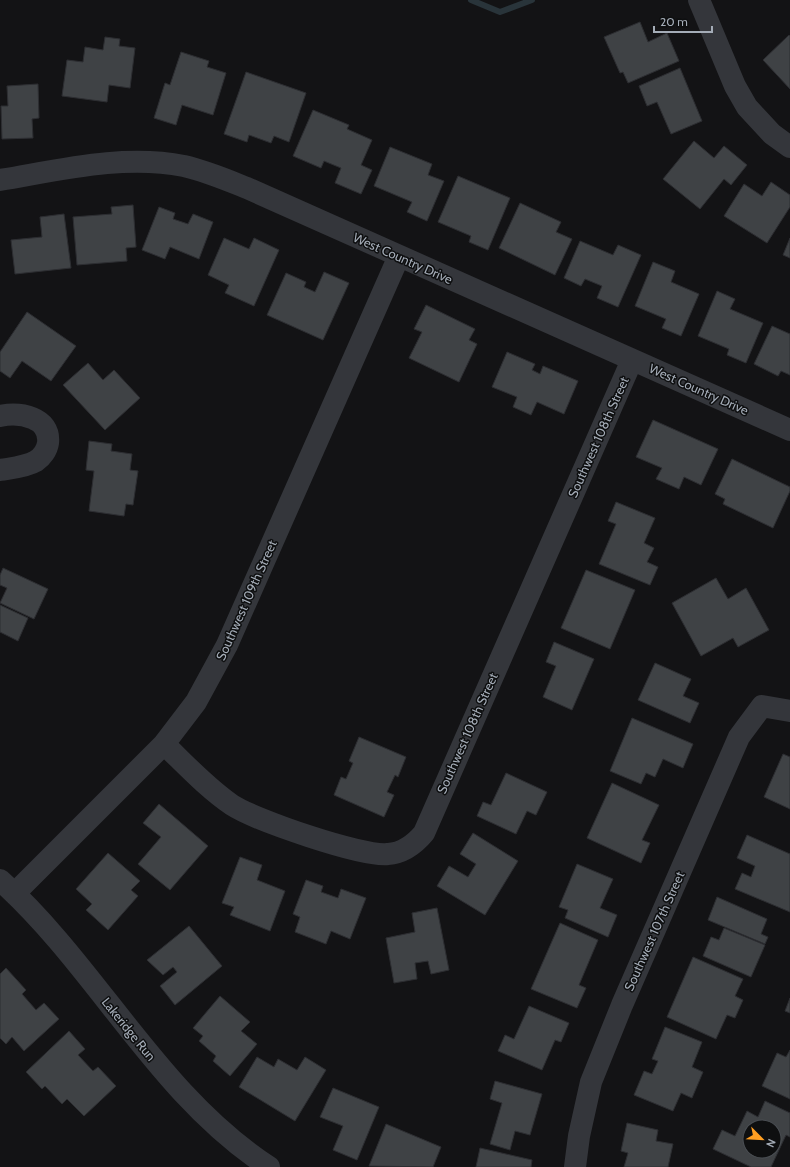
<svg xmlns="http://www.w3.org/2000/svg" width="790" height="1167" font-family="Cabin,sans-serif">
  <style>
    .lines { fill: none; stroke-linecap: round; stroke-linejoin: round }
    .stream { stroke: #29343a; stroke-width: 6 }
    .building { fill: #3f4245; stroke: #2d2e32; fill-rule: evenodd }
    .minor { stroke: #34363b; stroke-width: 22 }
    .labels { text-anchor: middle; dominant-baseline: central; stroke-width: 3; stroke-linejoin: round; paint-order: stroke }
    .street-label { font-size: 13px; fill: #a4acb7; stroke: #0e0f10 }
  </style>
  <rect width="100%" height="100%" fill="#131315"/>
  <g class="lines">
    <path class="stream" d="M471,0l29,12 32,-12"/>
  </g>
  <path class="building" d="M640,22l8,20 19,-9 12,28 -51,22 -5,-11 -3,1 -16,-36z
    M789,35l1,1v53l-27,-29z
    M105,37l15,2 -1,7 16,2 -5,40 -21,-3 -2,17 -45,-6 5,-36 16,2 2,-15 18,3z
    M181,52l28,9 -2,6 19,6 -13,42 -31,-10 -6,20 -22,-7 11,-35 5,2z
    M680,68l22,53 -31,13 -14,-32 -10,4 -8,-20z
    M246,72l60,21 -17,49 -15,-6 -3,7 -22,-8 -2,7 -23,-8z
    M38,84l1,34 -7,1 1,19 -31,1 -1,-33h7l-1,-20z
    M313,110l36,15 -2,4 25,11 -11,25 11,5 -11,24 -26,-11 6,-15 -17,-7 -3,7 -28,-12z
    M694,141l20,17 10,-12 23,19 -16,20 -7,-6 -24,30 -37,-30z
    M390,147l42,17 -4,11 16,6 -17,40 -20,-9 5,-10 -38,-16z
    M458,176l52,22 -22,52 -19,-8 2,-6 -33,-14z
    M771,182l19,13v12l-23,36 -43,-27 20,-32 18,12z
    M520,203l41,19 -5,10 16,7 -17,36 -56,-27z
    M133,205l3,42 -10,1 1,13 -50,4 -4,-48 39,-3 -1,-7z
    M159,207l16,6 -2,6 15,5 5,-10 20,8 -14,37 -29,-12 -5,12 -23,-9z
    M64,214l7,54 -56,6 -4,-34 31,-3 -2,-20z
    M224,238l25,11 5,-11 25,12 -25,56 -29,-13 4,-8 -21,-10z
    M790,238v20l-7,-3z
    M580,241l33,14 5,-10 23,10 -23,52 -21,-9 5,-12 -17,-7 -4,7 -17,-8z
    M653,262l22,9 -4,11 28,12 -18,42 -19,-8 4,-9 -31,-13z
    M324,272l25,11 -26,57 -56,-25 19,-42 20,9 -2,5 11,5z
    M717,291l18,8 -5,10 33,14 -17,40 -19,-8 2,-6 -31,-13z
    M426,305l49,24 -6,11 8,4 -18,38 -50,-24 13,-26 -8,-3z
    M27,312l49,34 -25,35 -29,-20 -12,17 -10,-7v-19z
    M772,326l18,8v41l-9,-4 -3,5 -24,-12z
    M507,352l28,12 -3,6 8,4 3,-8 35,15 -14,33 -27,-12 -6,13 -18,-8 4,-10 -25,-10z
    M88,363l15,17 11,-10 26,28 -35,32 -42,-45z
    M653,420l65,29 -17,36 -17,-8 -5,12 -23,-10 6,-11 -26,-11z
    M89,441l23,3 -1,7 21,3 -2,16 8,1 -5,34 -7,-1 -2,12 -35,-5 5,-40 -8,-1z
    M732,459l58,28v4l-17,37 -50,-24 2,-5 -10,-5z
    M616,502l39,16 -11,25 10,5 -7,14 11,5 -8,18 -51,-21 17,-40 -8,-3z
    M3,568l45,21 -14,30 -34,-16 7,-15 -7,-3v-10z
    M586,570l49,20 -25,59 -49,-21z
    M716,578l12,21 18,-11 23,42 -31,17 -5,-9 -32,18 -29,-53z
    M0,605l28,13 -10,23 -18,-9z
    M554,642l40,17 -22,51 -29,-13 13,-31 -10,-4z
    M655,663l36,16 -8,17 16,7 -9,20 -52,-23z
    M632,718l61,26 -10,24 -20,-9 -8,18 -9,-4 -5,11 -31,-13z
    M359,737l47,20 -8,20 -3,-2 -8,17 7,3 -10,22 -50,-22 7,-18 5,2 7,-16 -4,-2z
    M783,754l7,3v52l-26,-12z
    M506,773l41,19 -11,23 -9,-4 -11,23 -39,-18 6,-14 8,3z
    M612,783l47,22 -17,35 8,3 -9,20 -54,-25z
    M159,804l49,42 -38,44 -32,-26 23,-27 -18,-14z
    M473,833l45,28 -33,54 -48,-29 12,-20 19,11 8,-13 -16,-10z
    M747,835l43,19v58l-55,-23 7,-16 9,4 4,-11 -18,-8z
    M108,853l32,28 -9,9 7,6 -30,34 -22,-20 6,-6 -16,-15z
    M240,857l22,8 -5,15 28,11 -15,40 -40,-16 4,-8 -12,-4z
    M577,864l36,15 -13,29 17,7 -9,22 -43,-19 3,-8 -9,-3z
    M306,880l17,6 -2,6 17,6 3,-9 25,9 -16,41 -19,-8 -5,13 -31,-12 5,-15 -7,-3z
    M717,897l50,22 -6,15 7,3 -3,7 -57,-24z
    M437,908l12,62 -18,4 -3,-13 -13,2 2,16 -23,4 -8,-45 29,-6 -3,-19z
    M560,923l38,17 -19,45 7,3 -9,20 -46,-19z
    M189,926l33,40 -47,39 -15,-19 17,-14 -4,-5 -10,8 -16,-15z
    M724,928l41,17 -14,32 -48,-21 8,-19 8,3z
    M693,957l50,22 -8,17 8,4 -8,18 -8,-3 -11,24 -49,-22z
    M6,968l20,22 -4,4 14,16 8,-7 15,16 -35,32 -12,-14 -6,7 -6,-6v-64z
    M220,996l30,26 -9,9 16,13 -27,32 -17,-15 3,-5 -17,-15 4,-5 -10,-8z
    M790,998v15l-5,-2z
    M529,1006l40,17 -8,19 -6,-2 -13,30 -44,-19 7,-16 9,4z
    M665,1027l37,15 -10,25 11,5 -11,26 -11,-5 -8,18 -39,-16 10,-24 8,3 6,-13 -6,-2z
    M69,1031l16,18 -7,6 15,16 5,-4 18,19 -32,30 -17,-17 -5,5 -17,-18 -3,3 -16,-17z
    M790,1050v49l-28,-13 15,-33 9,4z
    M257,1057l17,10 4,-8 19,11 8,-13 21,13 -31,51 -56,-34z
    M495,1081l47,13 -12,41 -15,-4 -5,19 -20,-6 12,-41 -12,-4z
    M333,1088l46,19 -22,53 -24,-10 10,-24 -23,-9z
    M765,1101l25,12v24l-4,-2 -15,32h-20l-38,-18 9,-19 13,6 12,-25 11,6zM750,1127h24v24h-24z
    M627,1123l31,7 -2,11 17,3 -5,23h-44l4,-14 -7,-2z
    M386,1124l55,23 -8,20 -64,-1z
    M480,1148l52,12 -1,7h-55z"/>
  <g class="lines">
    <path class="minor" d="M699,0l36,86 12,21 25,27 18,13
      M0,180c60,-10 123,-26 184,-14 22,5 43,14 63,22l543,242
      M0,416c20,-4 51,1 48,27 -1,7 -6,14 -12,18 -10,6 -25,7 -36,9
      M164,744c22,21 43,44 68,61 23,15 130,52 156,49 15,-1 26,-9 36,-21l208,-473
      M0,880c98,88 157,214 269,287
      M15,893l149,-149 32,-42 31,-57 172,-389
      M575,1167l4,-31 12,-54 31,-77 117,-268 23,-31 28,5"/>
  </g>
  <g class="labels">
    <g class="street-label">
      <text transform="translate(403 258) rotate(24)">West Country Drive</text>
      <text transform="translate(699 389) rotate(24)">West Country Drive</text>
      <text transform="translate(598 437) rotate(-66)">Southwest 108th Street</text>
      <text transform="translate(246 600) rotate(-66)">Southwest 109th Street</text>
      <text transform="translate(467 733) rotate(-66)">Southwest 108th Street</text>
      <text transform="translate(654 931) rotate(-66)">Southwest 107th Street</text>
      <text transform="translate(129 1029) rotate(51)">Lakeridge Run</text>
    </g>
  </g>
  <g transform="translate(762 1139) rotate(114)"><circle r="19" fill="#0e0f10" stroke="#4a4e53"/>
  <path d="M0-3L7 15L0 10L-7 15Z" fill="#ff9f22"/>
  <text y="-6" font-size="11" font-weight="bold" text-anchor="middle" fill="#a4acb7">N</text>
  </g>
  <path d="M654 26v6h58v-6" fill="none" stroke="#a4acb7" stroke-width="2"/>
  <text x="660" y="26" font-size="12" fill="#a4acb7" stroke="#0e0f10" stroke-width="3" paint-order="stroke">20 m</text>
</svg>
